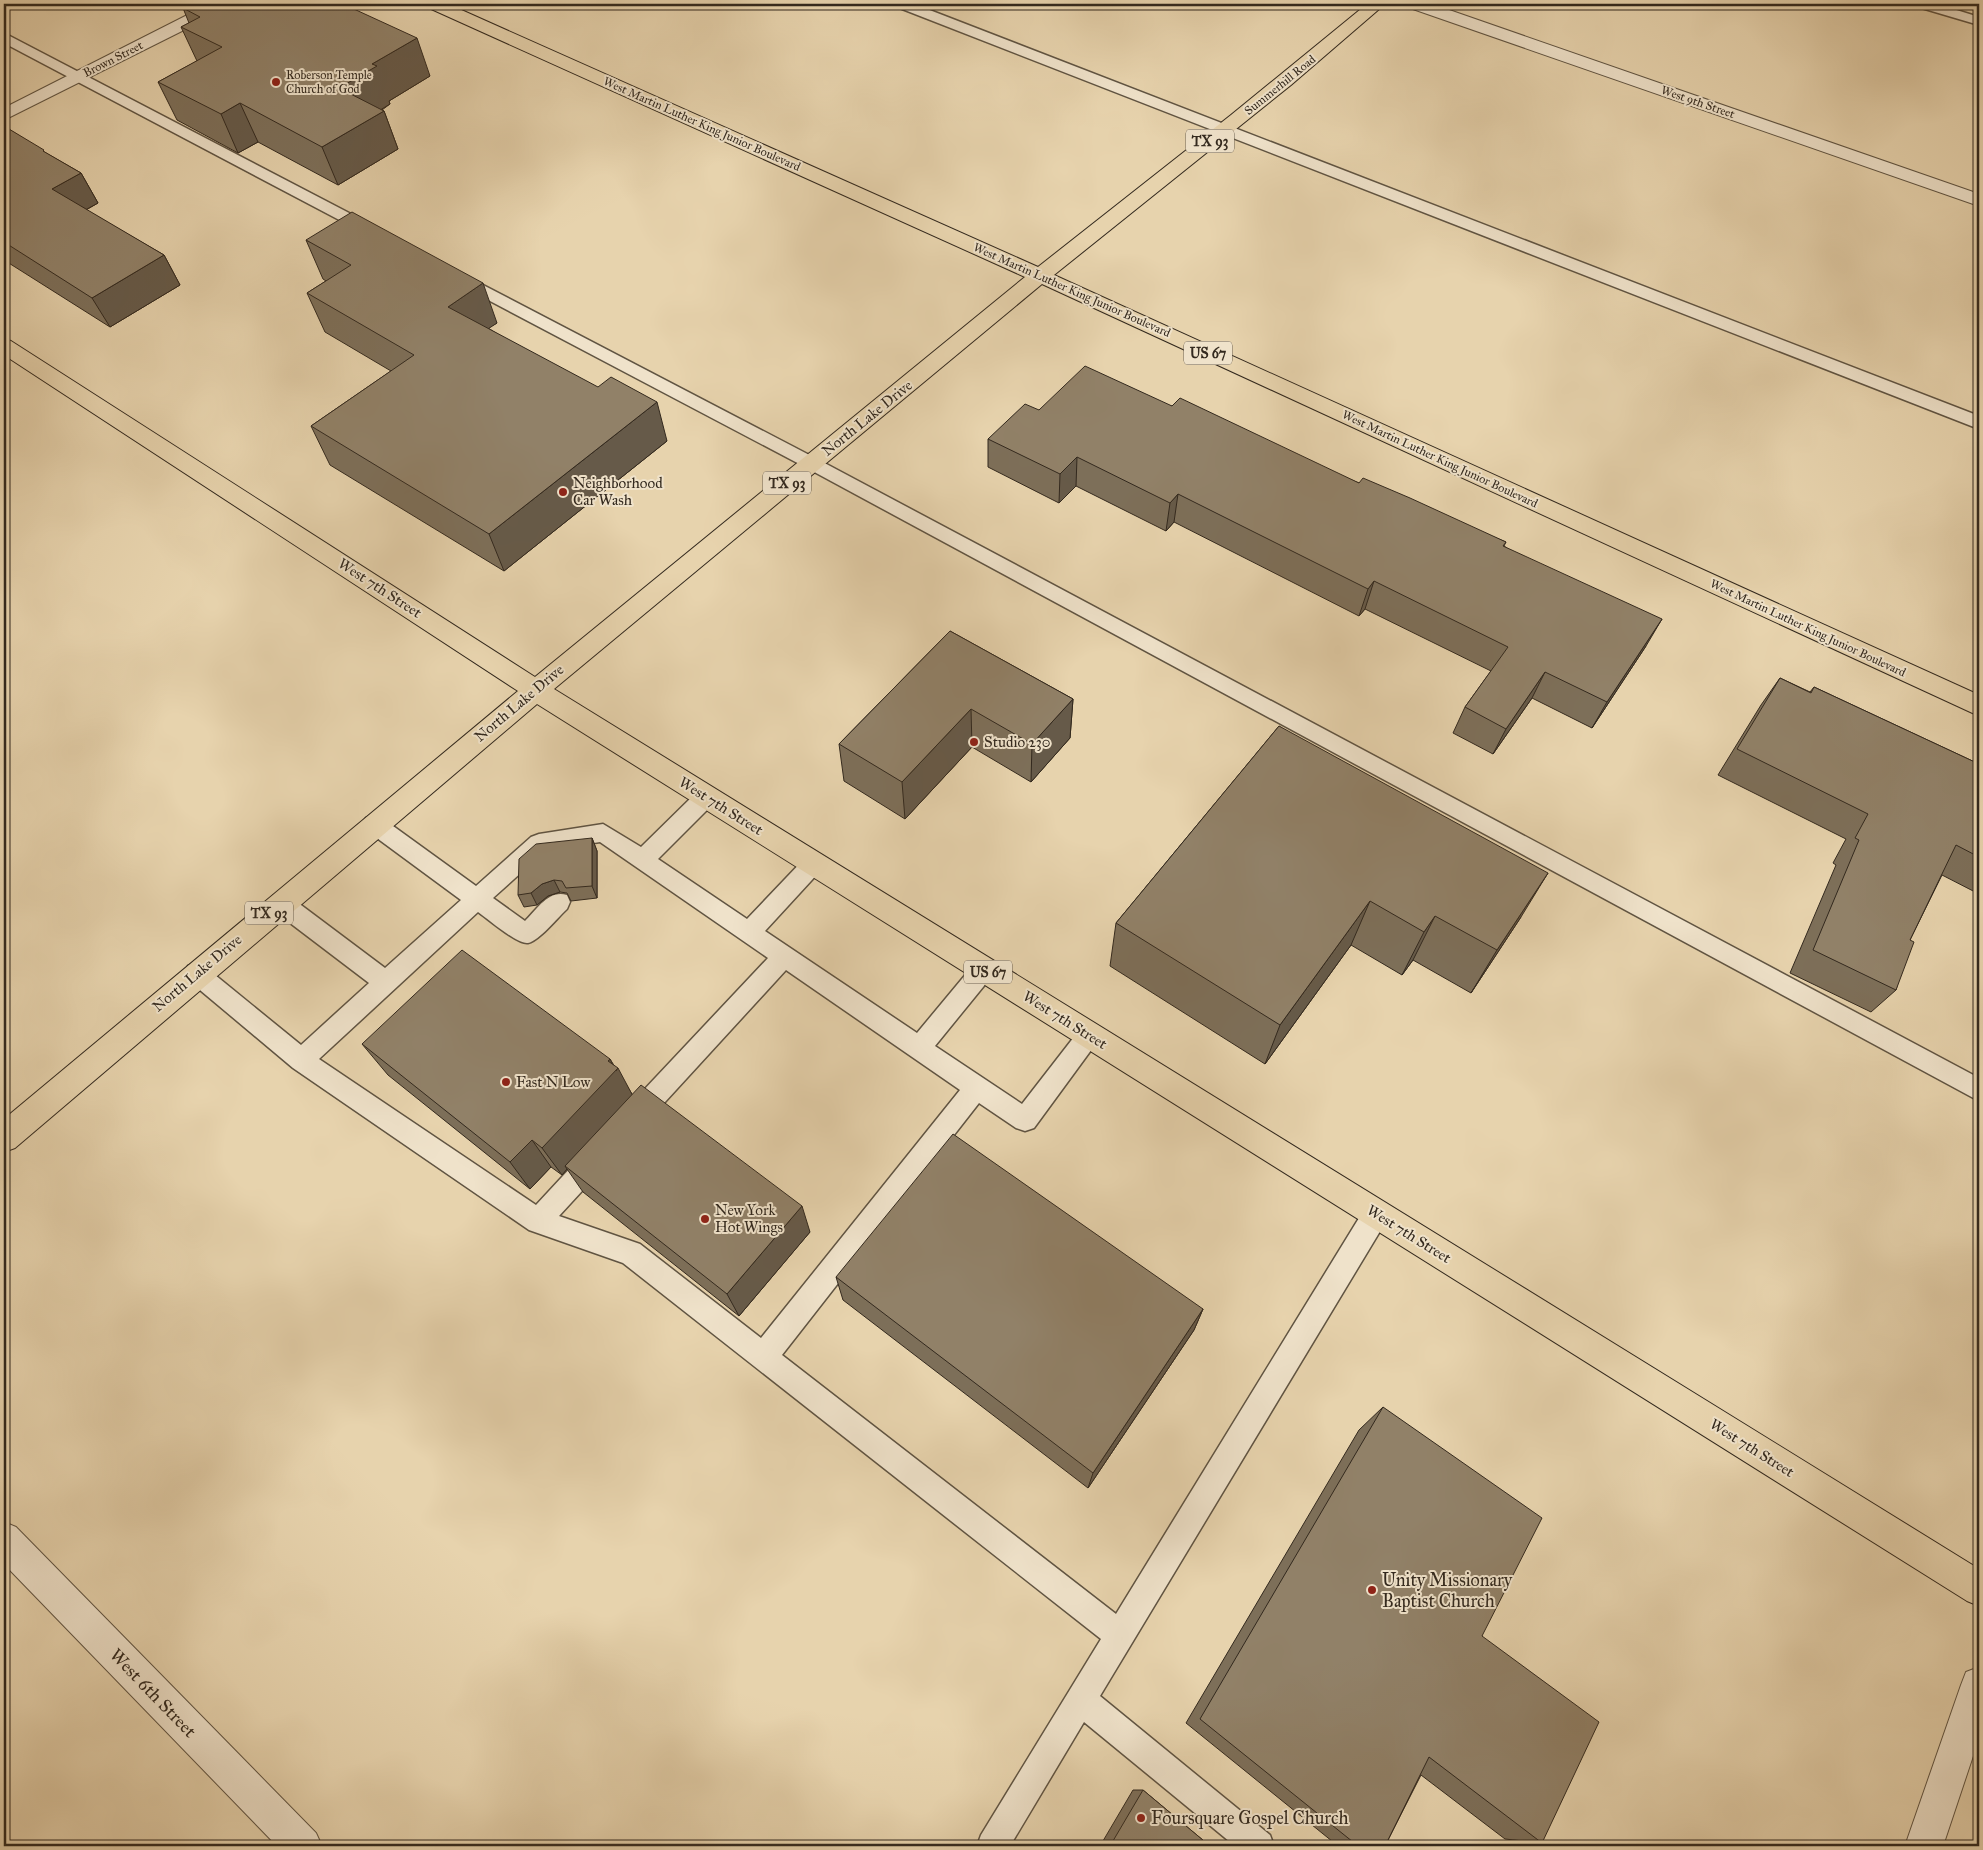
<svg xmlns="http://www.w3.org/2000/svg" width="1983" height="1850" font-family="'IM FELL Great Primer',serif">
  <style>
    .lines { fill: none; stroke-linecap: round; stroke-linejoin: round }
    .service-casing { stroke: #605442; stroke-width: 3 }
    .minor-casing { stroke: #605442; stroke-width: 2 }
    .primary-casing { stroke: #33291e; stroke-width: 2 }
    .service { fill: #efe2ca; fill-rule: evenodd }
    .minor { fill: #efe2ca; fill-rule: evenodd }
    .primary { fill: #e7d3ad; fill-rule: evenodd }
    .wall { fill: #7d6f59; stroke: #33291e }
    .shaded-wall { fill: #665a49; stroke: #33291e }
    .building { fill: #918168; stroke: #33291e }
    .poi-dot { fill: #8f2418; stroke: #efe2ca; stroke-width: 2 }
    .labels { text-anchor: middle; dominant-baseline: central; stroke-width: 4; stroke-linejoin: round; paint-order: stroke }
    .far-street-label { font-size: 12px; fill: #33291e; stroke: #efe2ca }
    .far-poi-label { font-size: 12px; fill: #33291e; stroke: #efe2ca; text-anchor: start }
    .shield { fill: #efe2ca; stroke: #6b6052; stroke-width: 1 }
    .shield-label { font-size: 14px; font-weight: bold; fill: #33291e }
    .street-label { font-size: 15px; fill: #33291e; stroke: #efe2ca }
    .poi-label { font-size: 15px; fill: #33291e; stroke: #efe2ca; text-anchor: start }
    .near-poi-label { font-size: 18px; fill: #33291e; stroke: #efe2ca; text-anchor: start }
    .near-street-label { font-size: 18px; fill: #33291e; stroke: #efe2ca }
  </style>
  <rect width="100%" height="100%" fill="#e7d3ad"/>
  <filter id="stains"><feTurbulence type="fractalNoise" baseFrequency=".004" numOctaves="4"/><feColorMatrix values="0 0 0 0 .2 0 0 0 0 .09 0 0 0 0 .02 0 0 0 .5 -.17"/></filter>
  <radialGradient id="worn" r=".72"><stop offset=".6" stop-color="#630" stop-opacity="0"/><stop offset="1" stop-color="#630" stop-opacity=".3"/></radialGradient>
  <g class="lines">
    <g class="service-casing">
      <path id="service" d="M895,4h19l1065,412v13l-1082,-422z
        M1916,4h21l42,13v8l-61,-18z
        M4,33l372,194 2,3 -2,3h-12l-360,-190z
        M460,273l357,186 1162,619v23l-1174,-634 -351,-185 -2,-4 2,-4z
        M706,788l8,3 3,6 -3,6 -56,56 89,60 59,-62 8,-3 8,3 3,6 -3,6 -57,62 152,102 59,-71 8,-3 8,3 3,7 -3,7 -57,70 87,58 59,-76 8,-4 8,4 4,7 -4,7 -63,86 -9,3 -9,-3 -37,-25 -197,252 334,259 251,-409 9,-3 9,3 4,9 -4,9 -285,473 170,139 4,11h-39l-151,-124 -74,124h-33l4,-11 120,-196 -478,-376 -94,-33 -236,-162 -105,-88 -3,-7 3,-7 8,-3 8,3 97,79 68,-62 -96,-73 -3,-7 3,-7 8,-2 8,2 96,72 76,-68 -95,-70 -3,-6 3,-6 8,-3 8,3 94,68 55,-49 8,-3 64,-10 38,23 57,-56zM600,842l168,116 -143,152 -3,8 3,8 9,3 9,-3 143,-156 174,120 -199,248 -121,-94 -81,-28 46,-50 3,-8 -3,-8 -9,-4 -9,4 -51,55 -217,-146 159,-147c10,7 40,33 50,31 11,-2 30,-26 39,-34l3,-7 -3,-7c-18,-6 -30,14 -42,26l-32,-23 52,-47z"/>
    </g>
    <g class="minor-casing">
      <path id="minor" d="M209,4h21l-2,4 -224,112v-12z
        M1408,4h24l547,190v12l-569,-198z
        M4,1522l12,5 300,306 6,13h-45l-273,-282z
        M1979,1667v71l-36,108h-38l56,-161 5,-13z"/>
    </g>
    <g class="primary-casing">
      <path id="primary" d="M427,4h21l590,263 193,-152 136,-111h18l-94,81 -237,190 925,420v21l-937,-432 -488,405 1425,880v37l-12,-5 -1430,-897 -522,444 -11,4v-33l514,-428 -514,-336v-16l7,2 524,336 490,-400 -596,-269z"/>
    </g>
    <use href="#service" class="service"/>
    <use href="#minor" class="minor"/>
    <use href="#primary" class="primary"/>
  </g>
  <path class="wall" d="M183,8l247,68 -41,25 1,3 -8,6 2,1 14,38 -60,36 -80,-43 -20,11 -61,-33 -19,-38 39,-21 -16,-34 8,-4z
    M4,126l42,27 35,20 17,30 -12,7 78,45 16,30 -70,42 -106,-67z
    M306,240l191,83 -9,5 179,113 -163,130 -174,-106 -19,-39 80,-55 -66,-39 -18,-39 19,-12 -3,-2z
    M1172,406l187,77 147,59 -2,4 142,100 -54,82 -60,-30 -39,56 -40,-21 12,-26 26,-36 -126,-62 -6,7 -185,-94 -8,9 -90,-45 -17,17 -71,-36v-28l51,-29z
    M950,631l123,68 -3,39 -39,44 -59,-35 -67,72 -61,-38 -5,-37z
    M1780,678l30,14 4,-5 165,77v130l-37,-19 -32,65 -14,50 -25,22 -81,-39 46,-108 -3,-2 13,-24 -128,-64 43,-70z
    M1279,726l242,191 -50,76 -58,-33 -11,15 -51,-30 -86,119 -155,-98 6,-43z
    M592,838l5,13v47l-26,3 -4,-8 -7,-1 -12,4 -11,9 -13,2 -6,-12z
    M362,1044l248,15 22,35 178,138 -71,84 -156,-124 -16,-23 -5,6 -11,-8 -21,22 -142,-114z
    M836,1277l367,32 -9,21 -106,158 -245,-188z
    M1383,1407l99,229 60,207 -37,-4 -84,-64 -36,71h-47l-152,-123 173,-293z
    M1133,1790h10l67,56h-110z"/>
  <path class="shaded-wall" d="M417,38l13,38 -41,25 1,3 -36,22 -15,-38 33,-24z
    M240,103l18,39 -20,11 -17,-39z
    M384,111l14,38 -60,36 -16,-38z
    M81,173l17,30 -29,16 -17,-30z
    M164,255l16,30 -70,42 -18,-29z
    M483,283l14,40 -35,23 -14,-39z
    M657,402l10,39 -163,130 -15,-37z
    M1077,457l-1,29 -17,17 1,-29z
    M1178,494l-4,28 -8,9 4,-28z
    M1374,581l-9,28 -6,7 9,-27z
    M1662,619l-16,27 -54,82 15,-26z
    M1545,672l-13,26 -39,56 13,-25z
    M1073,699l-3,39 -39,44 1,-38z
    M971,709l1,38 -67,72 -3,-37z
    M592,838l5,13v47l-5,-12z
    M1548,873l-27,44 -50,76 26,-43z
    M554,880l6,12 -12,4 -11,9 -6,-12 11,-9z
    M1370,901l-19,44 -86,119 15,-39z
    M1435,916l-22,44 -11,15 22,-43z
    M610,1059l6,12 2,-3 16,30 -69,68 2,3 -5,6 -20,-27z
    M532,1140l19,27 -21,22 -20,-27z
    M802,1206l8,26 -71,84 -12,-22z
    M1203,1309l-9,21 -106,158 5,-15z"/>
  <path class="building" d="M191,4h152l74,34 -45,26 5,2 -38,22 45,23 -62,36 -82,-44 -19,11 -63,-32 64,-35 -41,-20 19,-10 -17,-9z
    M4,126l40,24 -1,1 38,22 -29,16 112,66 -72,43 -88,-56z
    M352,212l131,71 -35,24 150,80 13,-10 46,25 -168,132 -178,-108 103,-71 -107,-62 44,-28 -45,-25z
    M1085,366l87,40 8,-8 179,85 4,-5 47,20 96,44 -3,4 159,73 -55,83 -62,-30 -39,57 -41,-22 43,-60 -134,-66 -6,8 -190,-95 -8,9 -93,-46 -17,17 -72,-35 37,-35 14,6z
    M950,631l123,68 -41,45 -61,-35 -69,73 -63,-38z
    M1780,678l31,15 3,-6 165,77v93l-23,-12 -46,95 4,2 -18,48 -83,-40 46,-110 -4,-2 13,-24 -131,-65z
    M1279,726l269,147 -51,77 -62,-34 -11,16 -54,-31 -90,124 -164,-102z
    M592,838v48l-26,2 -4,-7 -8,-1 -12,4 -11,9 -13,2 1,-36 17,-15z
    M462,950l148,109 -2,2 10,7 -76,80 -10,-8 -22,22 -148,-118z
    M641,1085l161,121 -75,88 -162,-128z
    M953,1134l250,175 -110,164 -257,-196z
    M1383,1407l159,111 -60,118 117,86 -57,121 -113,-86 -44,89h-27l-158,-127z
    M1143,1790l67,56h-100z"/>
  <g class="poi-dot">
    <circle cx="276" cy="82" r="5"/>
    <circle cx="563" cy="492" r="5"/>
    <circle cx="974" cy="742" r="5"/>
    <circle cx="506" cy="1082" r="5"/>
    <circle cx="705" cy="1219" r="5"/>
    <circle cx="1372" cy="1590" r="5"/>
    <circle cx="1141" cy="1818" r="5"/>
  </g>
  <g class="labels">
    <g class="far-street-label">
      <text transform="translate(113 59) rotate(-27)">Brown Street</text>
      <text transform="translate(1280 85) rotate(-39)">Summerhill Road</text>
      <text transform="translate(1698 102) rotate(19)">West 9th Street</text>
      <text transform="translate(702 124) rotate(24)">West Martin Luther King Junior Boulevard</text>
      <text transform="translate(1072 290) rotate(24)">West Martin Luther King Junior Boulevard</text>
      <text transform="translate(1440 459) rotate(25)">West Martin Luther King Junior Boulevard</text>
      <text transform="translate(1808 628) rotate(25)">West Martin Luther King Junior Boulevard</text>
    </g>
    <g class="far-poi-label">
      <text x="286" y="75">Roberson Temple<tspan x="286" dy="14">Church of God</tspan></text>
    </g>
    <g class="shield">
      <rect x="1186" y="129.5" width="48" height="23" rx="4"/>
      <rect x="1184" y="341.5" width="48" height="23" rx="4"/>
      <rect x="763" y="471.5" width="48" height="23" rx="4"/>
      <rect x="245" y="901.5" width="48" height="23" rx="4"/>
      <rect x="964" y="960.5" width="48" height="23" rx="4"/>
    </g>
    <g class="shield-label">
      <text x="1210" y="141">TX 93</text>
      <text x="1208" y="353">US 67</text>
      <text x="787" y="483">TX 93</text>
      <text x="269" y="913">TX 93</text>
      <text x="988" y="972">US 67</text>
    </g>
    <g class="street-label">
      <text transform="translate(867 418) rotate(-39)">North Lake Drive</text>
      <text transform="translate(380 588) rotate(33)">West 7th Street</text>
      <text transform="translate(519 703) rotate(-40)">North Lake Drive</text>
      <text transform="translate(721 806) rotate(32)">West 7th Street</text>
      <text transform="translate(197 973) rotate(-40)">North Lake Drive</text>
      <text transform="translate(1065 1020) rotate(32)">West 7th Street</text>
      <text transform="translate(1409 1234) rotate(32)">West 7th Street</text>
      <text transform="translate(1752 1448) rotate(32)">West 7th Street</text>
    </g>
    <g class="poi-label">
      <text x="573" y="483">Neighborhood<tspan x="573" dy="17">Car Wash</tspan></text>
      <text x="984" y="742">Studio 230</text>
      <text x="516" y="1082">Fast N Low</text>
      <text x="715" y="1210">New York<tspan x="715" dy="17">Hot Wings</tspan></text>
    </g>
    <g class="near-poi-label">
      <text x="1382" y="1580">Unity Missionary<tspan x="1382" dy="21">Baptist Church</tspan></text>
      <text x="1151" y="1818">Foursquare Gospel Church</text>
    </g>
    <g class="near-street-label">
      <text transform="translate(153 1693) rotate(46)">West 6th Street</text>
    </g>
  </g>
  <rect width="1983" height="1850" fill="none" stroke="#e7d3ad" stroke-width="20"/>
  <rect x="5" y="5" width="1973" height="1840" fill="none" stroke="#33291e" stroke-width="2.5"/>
  <rect x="10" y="10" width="1963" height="1830" fill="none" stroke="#33291e"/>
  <rect width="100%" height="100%" filter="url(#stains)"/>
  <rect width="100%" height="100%" fill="url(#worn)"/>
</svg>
